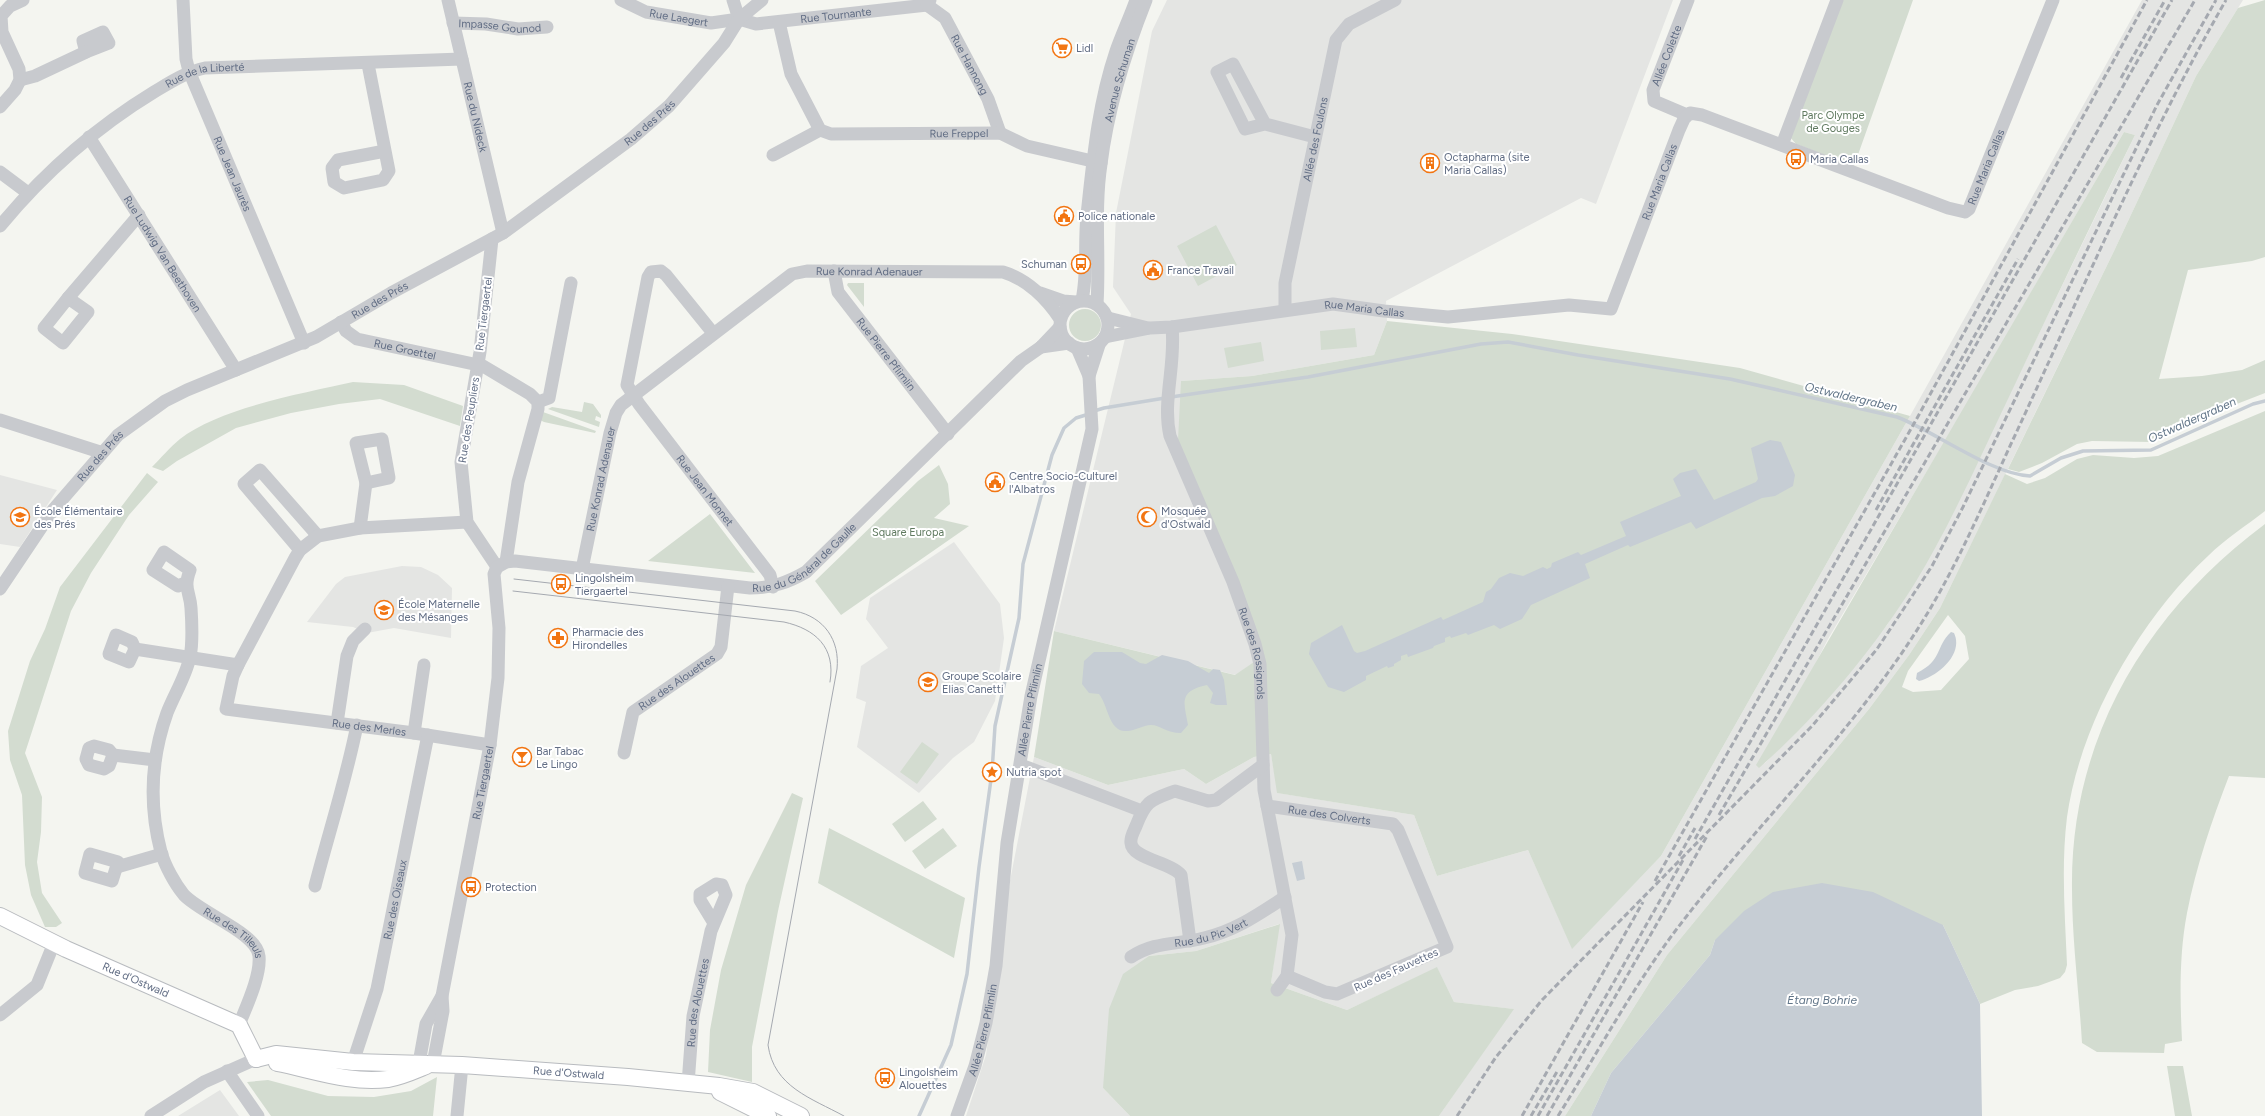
<svg xmlns="http://www.w3.org/2000/svg" width="2265" height="1116" font-family="Figtree,sans-serif">
  <style>
    .built { fill: #e4e5e3; fill-rule: evenodd }
    .green { fill: #d3dcd0; fill-rule: evenodd }
    .water { fill: #c6cdd4 }
    .lines { fill: none; stroke-linecap: round; stroke-linejoin: round }
    .stream { stroke: #c6cdd4; stroke-width: 3.5 }
    .major-casing { stroke: #b8bbbf; stroke-width: 18 }
    .minor { stroke: #c8cace; stroke-width: 13 }
    .major { stroke: #fff; stroke-width: 16 }
    .tram { stroke: #a5a9b0; stroke-width: 1 }
    .rail { stroke: #a5a9b0; stroke-width: 3; stroke-dasharray: 6 3; stroke-linecap: butt }
    .labels { text-anchor: middle; dominant-baseline: central; stroke-width: 4; stroke-linejoin: round; paint-order: stroke }
    .street-label { font-size: 11px; fill: #616d84; stroke: #fff }
    .poi-label { font-size: 11px; fill: #616d84; stroke: #fff; text-anchor: start }
    .park-label { font-size: 11px; fill: #607a60; stroke: #fff }
    .water-label { font-size: 12px; font-style: italic; fill: #617588; stroke: #fff }
  </style>
  <rect width="100%" height="100%" fill="#f4f5f0"/>
  <path class="built" d="M1167,0h506l-77,204 -15,-6 -195,103 1,20 -13,34 -122,21 -71,5 83,274 -28,20 -182,-44 77,-317 -18,-27 3,-74 36,-182z
    M2142,0h101l-47,76 -82,175 -174,357 -31,47 -40,54 -202,246 -102,161h-126l74,-107 -59,-7 -17,-34 -90,42 -76,-27 8,-59 -83,27 -47,5 -46,132 27,28h-164l20,-61 24,-174 24,-124 74,28 76,-16 22,15 48,-27 17,-3 7,39 136,22 23,61 91,-26 44,98 89,-92 249,-440zM2124,132l11,3 -198,409 -50,81 -78,94 -45,45 64,-125 134,-227z
    M0,475l57,15 -37,57 -20,-3z
    M954,542l46,62 4,34 -9,63 -21,41 -21,16 -34,35 -62,-46 9,-45 -10,-4 5,-32 27,-18 -22,-29 4,-21z
    M402,566l19,1 17,8 14,13 -1,50 -57,-10 -27,5 -14,-6 -46,-5 29,-38 9,-7z
    M220,1090l19,26h-61z"/>
  <path class="green" d="M1842,0h71l-59,166 -58,-22 -6,-7z
    M2265,0v257l-13,4 -64,9 -29,109 43,-3 40,-6 23,-10v33l-36,14 -20,10 -57,25 -60,-1 -15,3 -35,19 -23,9 -11,-3 106,-218 82,-175 42,-68z
    M2124,132l11,3c-40,81 -79,163 -118,245 -33,68 -63,139 -102,203 -42,67 -96,132 -156,185l-3,-3z
    M1216,225l21,40 -39,21 -21,-40z
    M848,283h16v24l-17,-22z
    M1069 325a16 16 0 1 1 32 0a16 16 0 1 1-32 0Z
    M1387,321l125,13 228,34 170,48 -249,440 -89,93 -44,-99 -91,26 -23,-61 -137,-22 -6,-39 -17,3 -48,27 -22,-15 -76,16 -74,-28 20,-126 181,44 29,-20 -86,-215 3,-59 71,-5 122,-21z
    M1355,328l2,19 -36,3 -1,-19z
    M1261,342l3,19 -36,7 -4,-20z
    M353,382l51,3 59,21 -3,20 -80,-27 -41,5 -48,9 -55,15 -59,33 -14,10 -11,-4c9,-9 18,-20 28,-28 39,-31 124,-46 173,-57z
    M584,402l9,2 8,11v3l-5,-2 -1,4 5,2 -1,5 -51,-18 4,-2 30,5z
    M2265,411v100c-19,15 -40,28 -57,45 -69,64 -128,168 -141,261 -6,49 -2,99 0,148l-2,7 -5,6 -22,8 -23,4 -35,14 -37,-79 -228,15 -5,15 -99,118 -20,43h-26l102,-161 202,-246 40,-54 31,-47 65,-134 22,10 18,-6 32,-19 16,-4 41,3 24,-2zM1948,615l17,21 4,23 -28,31 -28,2 -11,-5 6,-16z
    M543,412l53,19 -1,2 -51,-11 -4,-2z
    M939,465l9,19 2,20 -16,14 35,8 -128,89 -26,-34 103,-100z
    M147,473l11,9 -29,33 -38,58 -20,38 -46,142 17,44 -1,35 -4,30 5,31 20,30 -6,4h-11l-14,-32 -6,-30 -3,-70 -12,-35 -2,-29 22,-70 15,-32 15,-42z
    M710,514l45,59 -107,-12z
    M2265,524v254l-36,-2c-17,44 -33,91 -42,137 -8,42 -7,86 -5,128l-17,3 -1,9 -67,-1 -15,-9c-3,-51 -10,-103 -10,-154 -2,-151 75,-277 193,-365z
    M922,742l17,12 -22,30 -17,-12z
    M792,793l11,5 -25,113 -26,136v35l-44,-10 2,-42 11,-60 25,-85z
    M923,801l14,18 -32,23 -13,-18z
    M829,828l136,70 -11,60 -136,-75z
    M943,828l14,18 -32,23 -13,-18z
    M1280,924l-9,59 76,27 90,-43 17,35 60,7 -75,107h-309l-27,-28 6,-79 14,-35 26,-18 47,-5z
    M2167,1066h16l9,50h-17z
    M437,1077l-4,39h-162l-24,-34 21,-2 60,16 46,1 37,-6z"/>
  <path class="water" d="M1770,440l11,2 14,33 -2,11 -18,10 -13,2 -66,31 -5,-7 -61,25 -2,-2 -43,19 5,14 -59,27 -9,14 -22,10 -6,-4 -26,10 -2,-2 -15,5 -1,-2 -5,2v4l-11,4 -1,2 -25,9 -1,-3 -6,2v4l-7,4v2l-6,2 -1,-2 -21,10v4l-22,12 -16,-5 -19,-33 2,-11 31,-18 12,26 3,2 8,-2 76,-34 2,3 40,-18 3,-10 5,-3 8,-11 11,-5 13,3 20,-9 4,2 4,-2 1,-4 26,-11 3,3 45,-19 -6,-14 61,-26 -8,-17 7,-6 16,-4 18,31 42,-18 2,-3 -7,-31z
    M1951,632l3,1c10,21 -16,43 -35,48l-3,-2 1,-6c26,-13 18,-26 34,-41z
    M1094,652h28l18,11 6,1 16,-9 26,6 21,12 4,-4 7,1 4,10 3,25h-11l-6,-2 3,-10 -6,-8c-29,6 -23,18 -19,40l-7,8c-15,0 -21,-8 -30,-8 -8,0 -16,6 -24,6 -18,2 -19,-26 -28,-37l-10,-1 -7,-9 2,-23z
    M1302,861l3,18 -8,2 -5,-18z
    M1822,883l51,9 70,33 37,79 2,112h-391l20,-43 99,-118 5,-15 29,-29 29,-19z"/>
  <g class="lines">
    <path class="stream" d="M1171,397l137,-20 173,-33 27,-2 70,13 152,24 167,38c39,15 94,57 133,59l31,-18 22,-7 68,-1 102,-46 12,-3
      M1094,411l10,-3 61,-10
      M919,1116l32,-71 16,-71 12,-107 13,-95 3,-46 24,-108 4,-54 29,-109 12,-27 12,-10 13,-4"/>
    <g class="major-casing">
      <g id="major">
        <path id="s29" d="M0,916l66,33 173,76 17,34"/>
        <path id="s30" d="M256,1059l20,-5 77,8 109,3 166,12 91,9 34,6 48,24"/>
        <path d="M277,1063c37,7 73,21 111,16 13,-2 26,-8 38,-13"/>
        <path d="M720,1092l48,24"/>
      </g>
    </g>
    <g class="minor">
      <path id="s1" d="M183,0l3,59 3,12 115,272"/>
      <path id="s2" d="M448,0l55,233"/>
      <path id="s3" d="M621,0l25,12 65,11 28,-4 17,5 171,-19 3,-5"/>
      <path d="M733,0l6,19"/>
      <path id="s4" d="M927,5l18,13 43,81 12,34"/>
      <path id="s5" d="M779,22l12,52 29,56 11,4 169,-1 27,13 74,17"/>
      <path id="s6" d="M453,23l33,1 32,5 29,-2"/>
      <path d="M103,32l6,11 -23,9 -3,-11z"/>
      <path d="M368,64l21,107 -6,9 -39,8 -10,-6 -2,-14 6,-8 47,-9"/>
      <path d="M20,80l15,-4 51,-24"/>
      <path d="M0,107l15,-17 5,-10 -1,-11 -17,-37 -1,-16 9,-10 13,-6"/>
      <path id="s7" d="M1687,115l-33,-14 -1,-11 35,-90"/>
      <path d="M1265,124l-32,-60 -16,8 28,57 20,-5 50,13"/>
      <path id="s8" d="M89,137l147,233"/>
      <path d="M1782,145l55,-145"/>
      <path d="M773,155l47,-25"/>
      <path d="M0,172l28,21"/>
      <path id="s9" d="M0,226c44,-53 95,-98 154,-134 17,-10 32,-20 51,-24l257,-9"/>
      <path d="M492,239l-12,113 -19,110 6,60 30,45"/>
      <path id="s10" d="M834,271l4,21 110,142"/>
      <path d="M1040,293l23,8 13,1"/>
      <path d="M68,298l20,14 -25,31 -19,-15z"/>
      <path d="M68,298l71,-83"/>
      <path d="M1082,300c6,-28 2,-56 5,-85 6,-55 11,-111 29,-164 6,-17 14,-34 20,-51"/>
      <circle cx="1084" cy="325" r="24"/>
      <path id="s11" d="M1097,304c3,-47 -3,-94 4,-140 7,-57 24,-111 45,-164"/>
      <path id="s12" d="M1285,310v-27l51,-243 13,-16 46,-24"/>
      <path d="M1108,318l40,10"/>
      <path id="s13" d="M341,322l5,9 11,8 126,27 47,28 8,8v7l-20,73 -12,80"/>
      <path id="s14" d="M1172,327c4,38 -10,74 -2,109l63,146 22,62 5,20 4,126 28,145 -5,41 -10,14"/>
      <path id="s15" d="M713,333l-47,-58 -5,-4 -10,1 -3,5 -21,108 12,19 131,171 3,12"/>
      <path id="s16" d="M1105,337l45,-9 22,-1 161,-23 51,7 64,6 121,-12 42,4 68,-179 5,-11 6,-6 12,2 246,93 17,4 4,-3 84,-209"/>
      <path d="M1041,347l28,-4"/>
      <path d="M1089,376l10,-31"/>
      <path d="M538,402l11,-4 22,-115"/>
      <path d="M0,420l100,32"/>
      <path d="M382,439l7,39 -23,5 -10,-40z"/>
      <path d="M360,528l6,-45"/>
      <path d="M300,550l-56,-66 16,-14 58,66"/>
      <path id="s17" d="M497,567l9,-5 9,-1 235,27c22,0 37,-5 56,-16l215,-211 20,-14 19,-20"/>
      <path id="s18" d="M582,569l28,-136 6,-20 5,-8 171,-131 15,-3 196,1c24,7 44,27 57,47"/>
      <path id="s19" d="M185,583l-7,3 -25,-16 11,-18 26,18c-7,19 0,21 1,38 1,15 2,34 -1,49 -4,19 -16,38 -23,56 -16,45 -18,93 -6,139 4,14 14,32 23,43 18,19 73,38 75,61 2,20 -13,51 -20,69"/>
      <path id="s20" d="M0,589l53,-79 65,-75 47,-34 22,-11 129,-53 75,-44 112,-60 128,-94 38,-33 55,-63 15,-24 23,-19"/>
      <path d="M116,635l16,7 3,7 -6,13 -20,-8z"/>
      <path d="M135,649l103,16 57,-107 5,-8 18,-14 42,-8 107,-6"/>
      <path id="s21" d="M238,665l-5,11 -7,33 188,24 76,12"/>
      <path d="M337,723l10,-67 6,-15 12,-12"/>
      <path d="M414,733l10,-68"/>
      <path d="M94,746l15,4 4,5 -4,11 -5,3 -15,-4 -3,-6 3,-11z"/>
      <path id="s22" d="M624,753l9,-41 84,-58 4,-7 7,-61"/>
      <path d="M113,755l42,5"/>
      <path d="M1021,765l121,46"/>
      <path id="s23" d="M1267,806l126,18 5,6 49,117 -110,47 -12,-2 -38,-16"/>
      <path d="M90,854l28,8 -6,19 -27,-8z"/>
      <path d="M117,867l45,-13"/>
      <path d="M315,886c14,-54 31,-106 42,-161"/>
      <path d="M1190,941l-9,-66c-10,-13 -49,-16 -50,-32 -1,-6 3,-12 5,-17 10,-26 15,-26 39,-35l33,10 8,-1 47,-35"/>
      <path id="s24" d="M1131,957c24,-16 46,-12 73,-19 31,-7 55,-24 81,-41"/>
      <path d="M0,1015l37,-30 17,-42"/>
      <path id="s25" d="M353,1062l24,-73 51,-254"/>
      <path d="M419,1063l7,-39 16,-28"/>
      <path id="s26" d="M433,1064l10,-53 -1,-15 48,-251 8,-67 1,-50 -5,-54 3,-7"/>
      <path d="M227,1071l31,45"/>
      <path id="s27" d="M688,1084l5,-68 18,-85 15,-36 -4,-10 -6,-1 -16,10v6l14,23"/>
      <path d="M151,1116l53,-34 52,-23"/>
      <path d="M457,1116l5,-51"/>
      <path id="s28" d="M957,1116l18,-50 11,-43 10,-57 11,-123 24,-147 61,-267 -3,-53 -12,-28"/>
    </g>
    <use href="#major" class="major"/>
    <path class="tram" d="M514,579l281,32c29,6 45,29 42,58l-69,376c6,42 43,53 76,71
      M513,591l271,31c31,7 52,25 46,60"/>
    <path class="rail" d="M2121,78l44,-78
      M1876,510l142,-251
      M1719,815l476,-815
      M1695,839l477,-839
      M1679,856l16,-28
      M1655,881l261,-461 231,-420
      M1457,1116l39,-59 46,-57 270,-274 65,-77 55,-83 31,-59 194,-402 59,-105
      M1522,1116l121,-214
      M1531,1116l27,-46
      M1538,1116l145,-256
      M1547,1116l160,-280
      M1558,1116c42,-67 79,-137 128,-199 79,-102 174,-192 241,-303 35,-58 61,-121 90,-183 67,-144 130,-293 209,-431"/>
  </g>
  <defs>
    <g id="supermarket-ring" transform="scale(1)"><circle r="9.5" fill="#fff" stroke="#f27512" stroke-width="1.5"/><path d="M-6-5.5h2.5l.6 2H6L4.5 2H-2.5L-4.4-4H-6ZM-1.5 3.2a1.3 1.3 0 1 0 .1 0ZM3 3.2a1.3 1.3 0 1 0 .1 0Z" fill="#f27512"/></g>
    <g id="bus-ring" transform="scale(1)"><circle r="9.5" fill="#fff" stroke="#f27512" stroke-width="1.5"/><path d="M-5-6H5V4H4V6H2V4H-2V6H-4V4H-5ZM-3.5-4V0h7V-4ZM-3.5 1.2v1.5H-2V1.2ZM2 1.2v1.5H3.5V1.2Z" fill="#f27512"/></g>
    <g id="building-ring" transform="scale(1)"><circle r="9.5" fill="#fff" stroke="#f27512" stroke-width="1.5"/><path d="M-4-6H4V6H1V3H-1V6H-4ZM-2.5-4.3h1.7v1.8h-1.7ZM.8-4.3h1.7v1.8H.8ZM-2.5-1h1.7V.8h-1.7ZM.8-1h1.7V.8H.8Z" fill="#f27512"/></g>
    <g id="civic-ring" transform="scale(1)"><circle r="9.5" fill="#fff" stroke="#f27512" stroke-width="1.5"/><path d="M-.6-6.5H3V-4.5H.6V-3L4-1V1h2V6H-6V1h2V-1L-.6-3ZM-1.2 2.5V6h2.4V2.5Z" fill="#f27512"/></g>
    <g id="school-ring" transform="scale(1)"><circle r="9.5" fill="#fff" stroke="#f27512" stroke-width="1.5"/><path d="M0-5L7-2L0 1L-7-2ZM-4 1L0 2.5L4 1V4Q0 6-4 4Z" fill="#f27512"/></g>
    <g id="mosque-ring" transform="scale(1)"><circle r="9.5" fill="#fff" stroke="#f27512" stroke-width="1.5"/><path d="M3.5-4.9A6 6 0 1 0 3.5 4.9A5 5 0 1 1 3.5-4.9Z" fill="#f27512"/></g>
    <g id="pharmacy-ring" transform="scale(1)"><circle r="9.5" fill="#fff" stroke="#f27512" stroke-width="1.5"/><path d="M-2-6h4v4h4v4h-4v4h-4v-4h-4v-4h4Z" fill="#f27512"/></g>
    <g id="bar-ring" transform="scale(1)"><circle r="9.5" fill="#fff" stroke="#f27512" stroke-width="1.5"/><path d="M-6-5H6L.8 .8V4.5H3.5V6h-7V4.5H-.8V.8Z" fill="#f27512"/></g>
    <g id="sight-ring" transform="scale(1)"><circle r="9.5" fill="#fff" stroke="#f27512" stroke-width="1.5"/><path d="M0-6L1.8-2.2L6-1.7L2.9 1.2L3.7 5.4L0 3.3L-3.7 5.4L-2.9 1.2L-6-1.7L-1.8-2.2Z" fill="#f27512"/></g>
  </defs>
  <g fill-rule="evenodd">
    <use href="#supermarket-ring" x="1062" y="48"/>
    <use href="#bus-ring" x="1796" y="159"/>
    <use href="#building-ring" x="1430" y="163"/>
    <use href="#civic-ring" x="1064" y="216"/>
    <use href="#bus-ring" x="1081" y="264"/>
    <use href="#civic-ring" x="1153" y="270"/>
    <use href="#civic-ring" x="995" y="482"/>
    <use href="#school-ring" x="20" y="517"/>
    <use href="#mosque-ring" x="1147" y="517"/>
    <use href="#bus-ring" x="561" y="584"/>
    <use href="#school-ring" x="384" y="610"/>
    <use href="#pharmacy-ring" x="558" y="638"/>
    <use href="#school-ring" x="928" y="682"/>
    <use href="#bar-ring" x="522" y="757"/>
    <use href="#sight-ring" x="992" y="772"/>
    <use href="#bus-ring" x="471" y="887"/>
    <use href="#bus-ring" x="885" y="1078"/>
  </g>
  <g class="labels">
    <g class="street-label">
      <text stroke="none"><textPath href="#s3" startOffset="220">Rue Tournante</textPath></text>
      <text stroke="none"><textPath href="#s3" startOffset="61">Rue Laegert</textPath></text>
      <text stroke="none"><textPath href="#s6" startOffset="47">Impasse Gounod</textPath></text>
      <text stroke="none"><textPath href="#s7" startOffset="84">Allée Colette</textPath></text>
      <text stroke="none"><textPath href="#s4" startOffset="75">Rue Hannong</textPath></text>
      <text stroke="none"><textPath href="#s9" startOffset="260">Rue de la Liberté</textPath></text>
      <text stroke="none"><textPath href="#s11" startOffset="226">Avenue Schuman</textPath></text>
      <text stroke="none"><textPath href="#s2" startOffset="120">Rue du Nideck</textPath></text>
      <text stroke="none"><textPath href="#s20" startOffset="814">Rue des Prés</textPath></text>
      <text stroke="none"><textPath href="#s5" startOffset="256">Rue Freppel</textPath></text>
      <text stroke="none"><textPath href="#s12" startOffset="174">Allée des Foulons</textPath></text>
      <text stroke="none"><textPath href="#s16" startOffset="1065">Rue Maria Callas</textPath></text>
      <text stroke="none"><textPath href="#s1" startOffset="183">Rue Jean Jaurès</textPath></text>
      <text stroke="none"><textPath href="#s16" startOffset="646">Rue Maria Callas</textPath></text>
      <text stroke="none"><textPath href="#s8" startOffset="138">Rue Ludwig Van Beethoven</textPath></text>
      <text stroke="none"><textPath href="#s18" startOffset="462">Rue Konrad Adenauer</textPath></text>
      <text stroke="none"><textPath href="#s20" startOffset="490">Rue des Prés</textPath></text>
      <text stroke="none"><textPath href="#s16" startOffset="262">Rue Maria Callas</textPath></text>
      <text transform="translate(484 314) rotate(-83)">Rue Tiergaertel</text>
      <text stroke="none"><textPath href="#s13" startOffset="73">Rue Groettel</textPath></text>
      <text stroke="none"><textPath href="#s10" startOffset="100">Rue Pierre Pflimlin</textPath></text>
      <text transform="translate(469 420) rotate(-81)">Rue des Peupliers</text>
      <text stroke="none"><textPath href="#s20" startOffset="167">Rue des Prés</textPath></text>
      <text stroke="none"><textPath href="#s18" startOffset="92">Rue Konrad Adenauer</textPath></text>
      <text stroke="none"><textPath href="#s15" startOffset="338">Rue Jean Monnet</textPath></text>
      <text stroke="none"><textPath href="#s17" startOffset="320">Rue du Général de Gaulle</textPath></text>
      <text stroke="none"><textPath href="#s14" startOffset="343">Rue des Rossignols</textPath></text>
      <text stroke="none"><textPath href="#s22" startOffset="95">Rue des Alouettes</textPath></text>
      <text stroke="none"><textPath href="#s28" startOffset="414">Allée Pierre Pflimlin</textPath></text>
      <text stroke="none"><textPath href="#s21" startOffset="190">Rue des Merles</textPath></text>
      <text stroke="none"><textPath href="#s26" startOffset="286">Rue Tiergaertel</textPath></text>
      <text stroke="none"><textPath href="#s23" startOffset="63">Rue des Colverts</textPath></text>
      <text stroke="none"><textPath href="#s25" startOffset="168">Rue des Oiseaux</textPath></text>
      <text stroke="none"><textPath href="#s24" startOffset="84">Rue du Pic Vert</textPath></text>
      <text stroke="none"><textPath href="#s19" startOffset="492">Rue des Tilleuls</textPath></text>
      <text transform="translate(1396 970) rotate(-24)">Rue des Fauvettes</text>
      <text stroke="none"><textPath href="#s29" startOffset="150">Rue d'Ostwald</textPath></text>
      <text stroke="none"><textPath href="#s27" startOffset="82">Rue des Alouettes</textPath></text>
      <text stroke="none"><textPath href="#s28" startOffset="90">Allée Pierre Pflimlin</textPath></text>
      <text stroke="none"><textPath href="#s30" startOffset="314">Rue d'Ostwald</textPath></text>
    </g>
    <g class="poi-label">
      <text x="1076" y="48">Lidl</text>
      <text x="1444" y="157">Octapharma (site<tspan x="1444" dy="13">Maria Callas)</tspan></text>
      <text x="1810" y="159">Maria Callas</text>
      <text x="1078" y="216">Police nationale</text>
      <text x="1067" y="264" text-anchor="end">Schuman</text>
      <text x="1167" y="270">France Travail</text>
      <text x="1009" y="476">Centre Socio-Culturel<tspan x="1009" dy="13">l'Albatros</tspan></text>
      <text x="34" y="511">École Élémentaire<tspan x="34" dy="13">des Prés</tspan></text>
      <text x="1161" y="511">Mosquée<tspan x="1161" dy="13">d'Ostwald</tspan></text>
      <text x="575" y="578">Lingolsheim<tspan x="575" dy="13">Tiergaertel</tspan></text>
      <text x="398" y="604">École Maternelle<tspan x="398" dy="13">des Mésanges</tspan></text>
      <text x="572" y="632">Pharmacie des<tspan x="572" dy="13">Hirondelles</tspan></text>
      <text x="942" y="676">Groupe Scolaire<tspan x="942" dy="13">Elias Canetti</tspan></text>
      <text x="536" y="751">Bar Tabac<tspan x="536" dy="13">Le Lingo</tspan></text>
      <text x="1006" y="772">Nutria spot</text>
      <text x="485" y="887">Protection</text>
      <text x="899" y="1072">Lingolsheim<tspan x="899" dy="13">Alouettes</tspan></text>
    </g>
    <g class="park-label">
      <text x="1833" y="115">Parc Olympe<tspan x="1833" dy="13">de Gouges</tspan></text>
      <text x="908" y="532">Square Europa</text>
    </g>
    <g class="water-label">
      <text transform="translate(1851 397) rotate(13)">Ostwaldergraben</text>
      <text transform="translate(2192 420) rotate(-24)">Ostwaldergraben</text>
      <text x="1822" y="1000">Étang Bohrie</text>
    </g>
  </g>
</svg>
